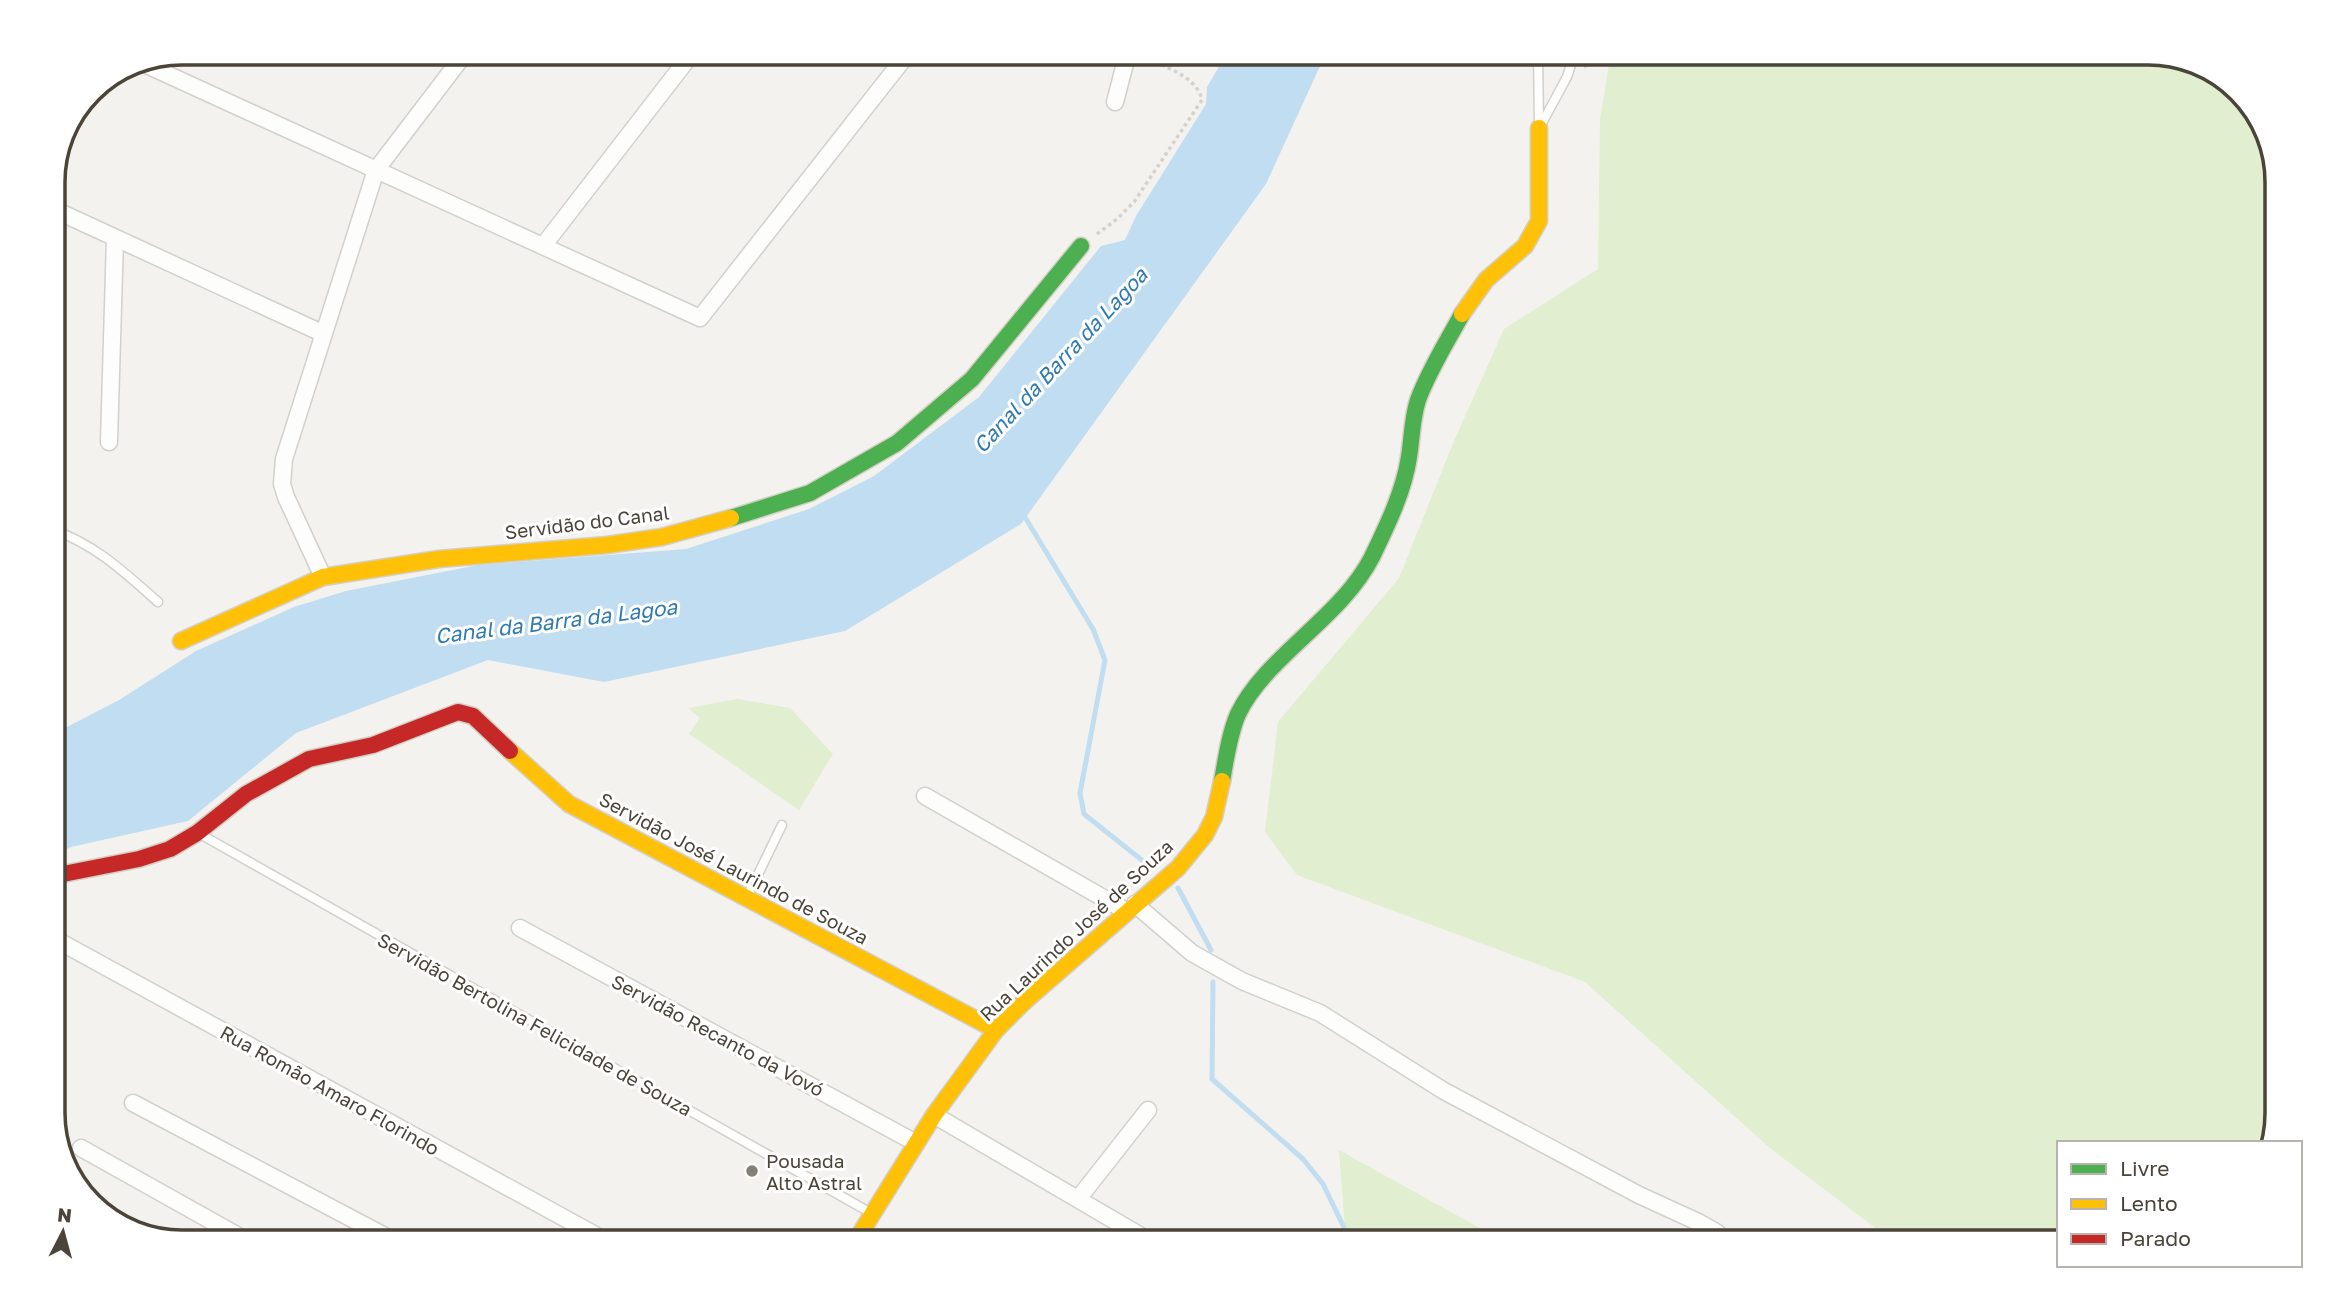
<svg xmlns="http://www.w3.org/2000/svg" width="2330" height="1295" font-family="'Golos Text',sans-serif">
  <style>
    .green { fill: #e1eecf }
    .water { fill: #c0ddf1 }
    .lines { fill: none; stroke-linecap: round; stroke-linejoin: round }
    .stream { stroke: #c0ddf1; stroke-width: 5 }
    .lane-casing { stroke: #d2d0cb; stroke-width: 11 }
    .street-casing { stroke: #d2d0cb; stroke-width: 19 }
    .fast-casing { stroke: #d3cfc5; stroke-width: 19 }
    .slow-casing { stroke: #d3cfc5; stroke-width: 19 }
    .jam-casing { stroke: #d3cfc5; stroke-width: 19 }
    .path { stroke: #d3d2cc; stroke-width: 3.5; stroke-dasharray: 3.5 3.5; stroke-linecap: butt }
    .lane { stroke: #fdfdfc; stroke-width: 8 }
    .street { stroke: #fdfdfc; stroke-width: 16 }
    .fast { stroke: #4caf50; stroke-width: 16 }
    .slow { stroke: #ffc107; stroke-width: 16 }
    .jam { stroke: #c62828; stroke-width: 16 }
    .poi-dot { fill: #868178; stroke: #fff; stroke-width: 2.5 }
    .labels { text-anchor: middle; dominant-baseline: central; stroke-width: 6; stroke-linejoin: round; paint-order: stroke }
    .street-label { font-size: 19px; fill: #4b4439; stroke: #fff }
    .poi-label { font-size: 19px; fill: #4b4439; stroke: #fff; text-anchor: start }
    .water-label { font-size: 21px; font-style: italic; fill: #2e7ab2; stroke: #fff }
    .rim { fill: none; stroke: #4b4439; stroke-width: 3.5 }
  </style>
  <rect width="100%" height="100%" fill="#f4f2ee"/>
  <path class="green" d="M1611,53h538l64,17 43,40 21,63v941l-7,29h-211v99h-165l-123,-93 -186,-167 -288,-107 -32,-43 13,-110 121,-144 55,-137 50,-112 94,-60 2,-150z
    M737,699l53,9 43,46 -34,56 -110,-76 11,-16 -12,-10z
    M1339,1150l166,92h-159z"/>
  <path class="water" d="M1227,53h99l-60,131 -245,340 -176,107 -241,51 -116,-22 -192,73 -108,88 -117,26 -18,8v-124l12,-3 54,-28 77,-49 98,-44 52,-16 132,-26 208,-16 123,-40 65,-33 105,-79 122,-151 24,-6 11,-24 70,-112 1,-17z"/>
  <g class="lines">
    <path class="stream" d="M1023,514l70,115 12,31 -25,133 4,21 64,51
      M1178,888l33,62
      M1213,982l-1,97 91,80 20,25 28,58"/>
    <g class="lane-casing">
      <path id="lane" d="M1538,52l1,73
        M1541,125l26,-48 8,-25
        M53,530c42,14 72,43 105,72
        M200,834l671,379
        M747,897l35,-72"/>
    </g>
    <g class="street-casing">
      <path id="street" d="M138,61l562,257 209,-266
        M1115,102l13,-50
        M53,209l271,125
        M543,246l150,-194
        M109,442l6,-204
        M323,577l-37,-80 -4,-13 2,-25 92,-289 90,-118
        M925,796l201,115
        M1135,904l57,49 50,28 78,32 124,78 195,104 59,27 18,10 11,10
        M520,928l396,215
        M53,938l555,304
        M133,1103l263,139
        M934,1115l217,127
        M81,1148l168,94
        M1078,1199l70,-89"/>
    </g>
    <g class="fast-casing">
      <path id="fast" d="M731,518l79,-25 87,-50 75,-64 109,-133
        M1222,781c4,-22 7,-46 16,-67 28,-58 103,-96 134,-157 15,-31 32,-66 37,-100 3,-19 3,-39 9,-57 11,-30 29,-58 44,-86"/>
    </g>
    <g class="slow-casing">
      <path id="slow" d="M1462,314l24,-34 39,-34 14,-25v-93
        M181,641l142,-64 116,-18 168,-14 55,-8 69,-19
        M510,751l59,53 427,226
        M855,1242l79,-127 62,-85 29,-29 153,-133 27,-33 9,-18 8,-36"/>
    </g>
    <g class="jam-casing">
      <path id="jam" d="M53,876l86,-17 31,-10 27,-16 49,-39 63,-35 64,-14 85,-33 15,4 37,35"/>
    </g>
    <path class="path" d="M1584,67l23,-15
      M1097,234l20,-15 17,-17 68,-102c-5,-24 -38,-33 -58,-43"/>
    <use href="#lane" class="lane"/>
    <use href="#street" class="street"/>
    <use href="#fast" class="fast"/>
    <use href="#slow" class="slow"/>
    <use href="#jam" class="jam"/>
  </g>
  <circle class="poi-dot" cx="752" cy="1171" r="7"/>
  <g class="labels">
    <g class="street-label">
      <text transform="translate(587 522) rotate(-7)">Servidão do Canal</text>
      <text transform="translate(734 868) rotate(28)">Servidão José Laurindo de Souza</text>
      <text transform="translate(1076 930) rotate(-43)">Rua Laurindo José de Souza</text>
      <text transform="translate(535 1024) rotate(29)">Servidão Bertolina Felicidade de Souza</text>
      <text transform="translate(718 1035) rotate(28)">Servidão Recanto da Vovó</text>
      <text transform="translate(330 1090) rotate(29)">Rua Romão Amaro Florindo</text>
    </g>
    <g class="poi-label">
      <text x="766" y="1160">Pousada<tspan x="766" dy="22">Alto Astral</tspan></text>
    </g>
    <g class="water-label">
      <text transform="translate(1060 360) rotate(-47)">Canal da Barra da Lagoa</text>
      <text transform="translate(556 621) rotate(-7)">Canal da Barra da Lagoa</text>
    </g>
  </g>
  <path d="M0 0H2330V1295H0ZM182 65H2148A117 117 0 0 1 2265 182V1113A117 117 0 0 1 2148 1230H182A117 117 0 0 1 65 1113V182A117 117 0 0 1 182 65Z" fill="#fff" fill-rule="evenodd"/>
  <path class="rim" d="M182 65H2148A117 117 0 0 1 2265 182V1113A117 117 0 0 1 2148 1230H182A117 117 0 0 1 65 1113V182A117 117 0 0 1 182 65Z"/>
  <rect x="2057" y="1141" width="245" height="126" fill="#ffffff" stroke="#b7b4b0" stroke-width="2"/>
  <rect x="2071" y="1164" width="35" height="10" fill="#4caf50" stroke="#b7b4b0" stroke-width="2"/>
  <text x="2120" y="1176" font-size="21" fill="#4b4439">Livre</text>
  <rect x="2071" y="1199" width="35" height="10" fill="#ffc107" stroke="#b7b4b0" stroke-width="2"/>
  <text x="2120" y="1211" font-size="21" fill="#4b4439">Lento</text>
  <rect x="2071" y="1234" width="35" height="10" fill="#c62828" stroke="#b7b4b0" stroke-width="2"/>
  <text x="2120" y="1246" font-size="21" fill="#4b4439">Parado</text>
  <g transform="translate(63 1232) rotate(6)" stroke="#ffffff" stroke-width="5" paint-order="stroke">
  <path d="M0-5L12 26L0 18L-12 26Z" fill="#4b4439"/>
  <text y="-10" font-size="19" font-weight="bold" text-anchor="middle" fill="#4b4439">N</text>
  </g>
</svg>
